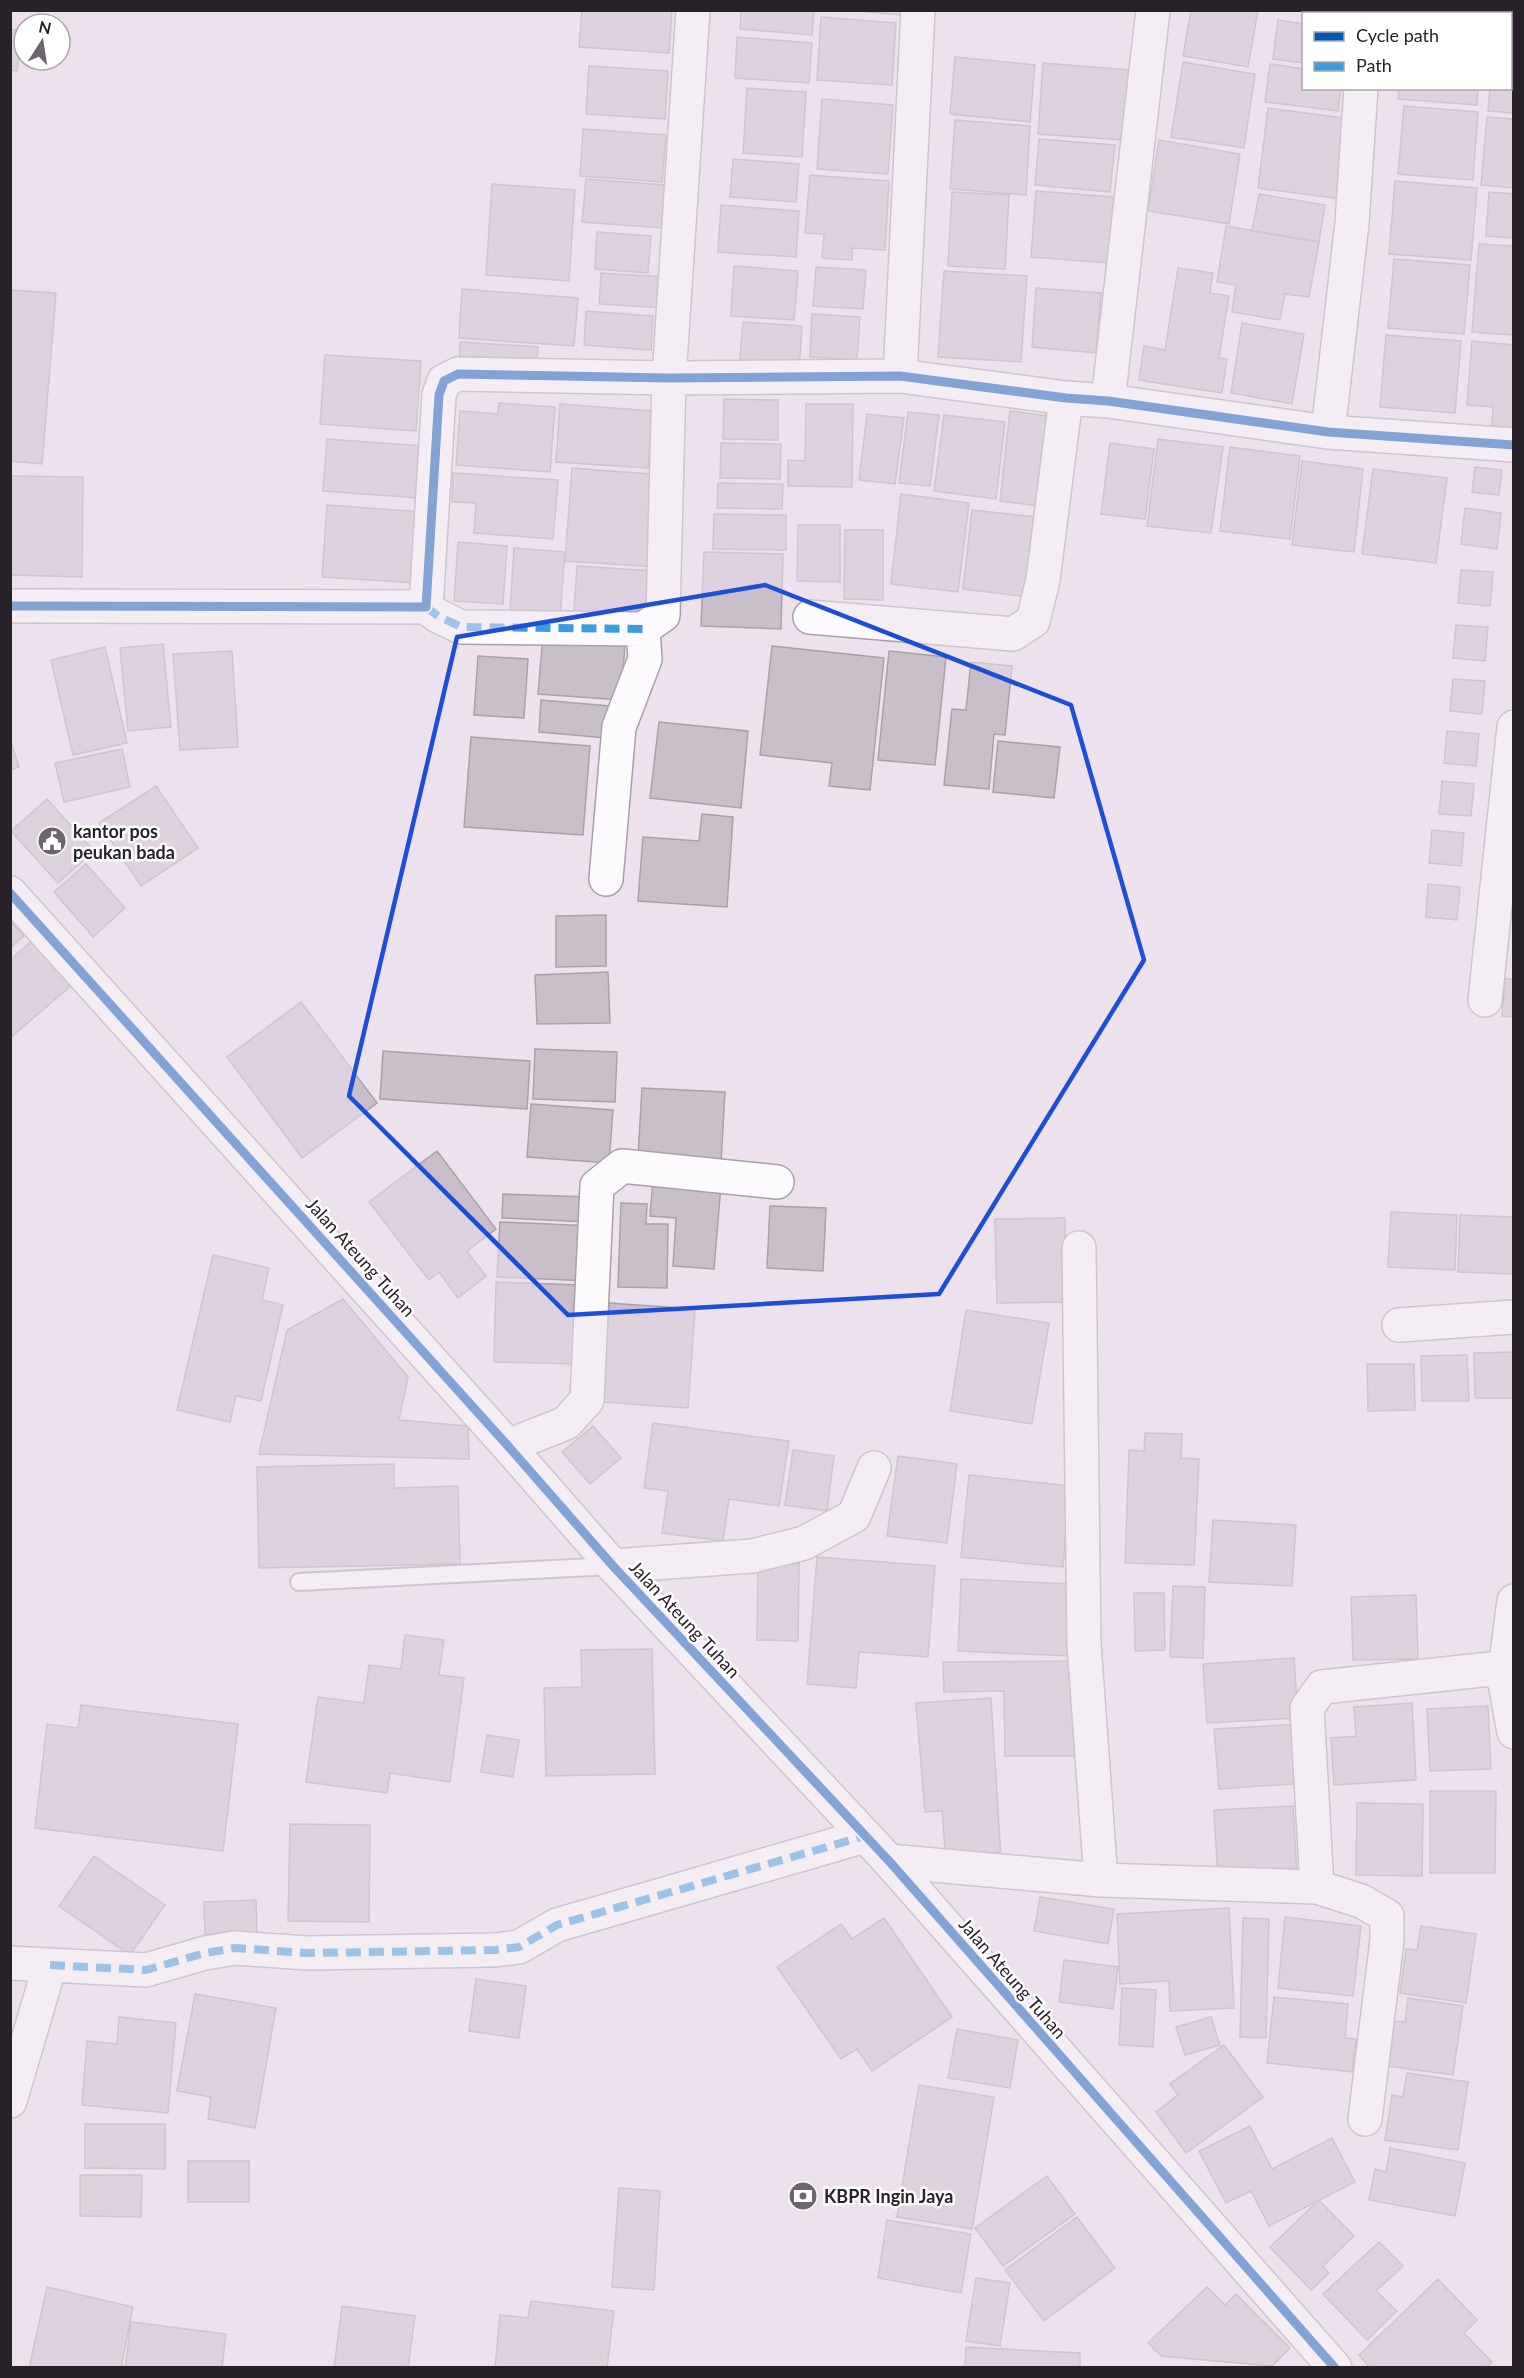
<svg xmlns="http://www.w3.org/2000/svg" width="1524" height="2378" font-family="Lato,sans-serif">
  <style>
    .building { fill: #c9bfc9; stroke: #aaa1aa; stroke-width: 1.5 }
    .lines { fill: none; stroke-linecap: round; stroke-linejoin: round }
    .lane-casing { stroke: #a9a0a9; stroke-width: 20 }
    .street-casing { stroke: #a9a0a9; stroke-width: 36 }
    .secondary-casing { stroke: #a9a0a9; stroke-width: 36 }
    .lane { stroke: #fcfafc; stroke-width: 16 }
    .street { stroke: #fcfafc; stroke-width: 33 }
    .secondary { stroke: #fcfafc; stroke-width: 33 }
    .quiet { stroke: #3d9be1; stroke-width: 8; stroke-dasharray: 15 8; stroke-linecap: butt }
    .cycleway-casing { stroke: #fff; stroke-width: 13 }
    .cycleway { stroke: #0057b8; stroke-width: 9 }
    .marked { fill: none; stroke: #1d4ed8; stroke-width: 4.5; stroke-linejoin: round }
    .labels { text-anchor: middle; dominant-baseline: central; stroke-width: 5; stroke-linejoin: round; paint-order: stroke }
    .poi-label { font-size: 18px; font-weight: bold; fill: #29212a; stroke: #fff; text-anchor: start }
    .street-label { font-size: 18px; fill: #29212a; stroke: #fff }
  </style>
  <rect width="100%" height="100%" fill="#ede1ed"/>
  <path class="building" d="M582,10h90l-3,43 -90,-6z
    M741,10h73l-2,25 -72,-6z
    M845,10h57l-1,5z
    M1191,10h67l-10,57 -65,-11z
    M1399,10h86v4h-87z
    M821,17l75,6 -4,62 -75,-5z
    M1278,20l26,4v39l-31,-4z
    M10,29l13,2 -6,40 -7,-1z
    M1510,31h4v82l-26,-2 2,-23h20z
    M737,37l75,6 -3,40 -74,-5z
    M955,57l80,8 -5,57 -80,-8z
    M1183,62l72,12 -11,74 -73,-11z
    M1043,63l86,7 -6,70 -85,-6z
    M1270,64l34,5v19h37l-3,23 -73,-9z
    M589,66l79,5 -3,48 -79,-5z
    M747,88l59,4 -4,65 -59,-4z
    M1399,88h79l-1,17 -79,-6z
    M822,99l71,6 -5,69 -71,-5z
    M1404,106l74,6 -5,68 -75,-6z
    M1268,108l83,11 -11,80 -82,-11z
    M1487,117l27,2v69l-33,-3z
    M955,120l75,6 -4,69 -76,-6z
    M583,129l83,6 -4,47 -82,-6z
    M1039,139l76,6 -5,47 -75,-7z
    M1159,140l81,14 -11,70 -81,-13z
    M733,159l66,5 -3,38 -66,-5z
    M810,175l79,6 -4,69 -33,-2v12l-30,-2 2,-24 -19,-1z
    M586,179l79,6 -3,43 -80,-6z
    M1395,181l82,7 -6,72 -82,-6z
    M492,184l83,6 -6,91 -83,-6z
    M1036,191l78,6 -6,66 -77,-6z
    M952,192l57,3 -4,74 -57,-3z
    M1489,192l25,2v44l-28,-2z
    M1259,194l66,11 -6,37 -67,-11z
    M721,205l78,6 -3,46 -78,-5z
    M1226,226l93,16 -10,55 -24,-3 -5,26 -48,-8 4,-27 -19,-3z
    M597,232l54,4 -3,37 -53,-4z
    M1479,244l35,2v89l-42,-3z
    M1394,259l76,6 -6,69 -76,-6z
    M734,266l64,5 -4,49 -63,-4z
    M816,267l50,3 -3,39 -50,-3z
    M1178,268l35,5 -3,20 19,3 -10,62 8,1 -5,34 -83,-13 5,-34 21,4z
    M944,271l83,5 -6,86 -83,-5z
    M601,273l65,4 -2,31 -65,-4z
    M1036,288l65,5 -5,60 -64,-6z
    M462,289l116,9 -4,48 -115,-8z
    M10,290l46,3 -14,171 -32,-3z
    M586,311l67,5 -2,34 -67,-5z
    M812,314l48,3 -3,43 -47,-3z
    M743,322l59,4 -3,46 -60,-4z
    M1242,323l62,11 -12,70 -61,-11z
    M1386,335l75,6 -6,72 -75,-6z
    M1472,341l42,4v84l-22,-2 1,-20 -26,-2z
    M460,342l78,5 -2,26 -77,-5z
    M325,355l96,6 -5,70 -96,-7z
    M724,399l54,1v40l-55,-1z
    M499,403l56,4 -5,65 -94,-7 4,-54 38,3z
    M560,404l93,7 -5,57 -92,-6z
    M806,404h47l-1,83 -64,-1v-26l17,1z
    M1010,411l47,6 -11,90 -46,-6z
    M908,412l31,3 -9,71 -31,-3z
    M867,414l37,4 -9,66 -36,-4z
    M944,415l61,7 -9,77 -62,-8z
    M327,439l96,7 -4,52 -96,-7z
    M1158,439l65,8 -12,86 -64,-7z
    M721,443l60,1 -1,35 -60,-1z
    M1110,443l44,6 -9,70 -44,-5z
    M1230,447l70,9 -10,83 -70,-8z
    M1302,461l61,8 -9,83 -62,-7z
    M1475,467l27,3 -3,25 -27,-3z
    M572,468l92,7 -7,92 -92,-6z
    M1373,469l74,9 -11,85 -74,-9z
    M453,473l105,7 -5,59 -79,-6 2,-30 -24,-1z
    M10,476l73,1 -1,100 -72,-2z
    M718,483l65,1 -1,25 -65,-1z
    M901,494l68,9 -11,89 -67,-8z
    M327,505l95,7 -5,71 -95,-6z
    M1465,508l36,5 -4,36 -36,-5z
    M972,510l65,7 -9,80 -65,-8z
    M714,514l72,1v35l-73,-1z
    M798,525h42v57l-43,-1z
    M845,530h38v70l-39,-1z
    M458,542l49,4 -4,58 -49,-3z
    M514,548l51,4 -5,63 -50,-3z
    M704,552l79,2 -2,75 -80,-3z
    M577,566l77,5 -3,46 -77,-5z
    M1461,570l32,2 -3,34 -32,-3z
    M1456,625l32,2 -3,34 -32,-3z
    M543,636l82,7 -4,57 -83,-6z
    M163,644l8,83 -43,4 -8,-83z
    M772,646l112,12 -14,132 -41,-4 3,-23 -72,-8z
    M105,647l22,96 -54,12 -22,-95z
    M232,651l6,96 -58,3 -7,-96z
    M889,651l57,6 -11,108 -57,-5z
    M478,656l50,3 -4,59 -50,-3z
    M971,662l41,4 -7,69 -11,-1 -5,55 -45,-4 8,-76 14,1z
    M1453,679l32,2 -3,33 -32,-3z
    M541,700l68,6 -2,32 -68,-6z
    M659,722l89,9 -7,77 -91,-10z
    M1447,731l32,3 -3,32 -32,-3z
    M471,737l119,9 -7,89 -119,-8z
    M10,739l9,28 -9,3z
    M998,741l62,6 -6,51 -61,-6z
    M122,749l8,38 -66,15 -9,-39z
    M1442,781l32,3 -3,32 -32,-2z
    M156,786l42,62 -57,38 -42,-63z
    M47,799l47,52 -36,32 -47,-52z
    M702,814l31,3 -6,90 -89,-6 5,-64 56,4z
    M1432,830l32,3 -3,33 -32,-3z
    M86,864l39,44 -32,29 -39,-45z
    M1428,884l32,3 -3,33 -31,-3z
    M606,915v51l-50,1v-51z
    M10,921l14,15 -14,12z
    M33,940l40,44 -63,54v-78z
    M608,972l2,51 -73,1 -2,-49z
    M1505,979h9v38l-12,-1z
    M301,1002l76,101 -75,55 -75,-101z
    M535,1049l82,3 -2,50 -82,-3z
    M383,1051l147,10 -3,48 -147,-10z
    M642,1088l83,4 -4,70 -83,-5z
    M531,1104l82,6 -4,53 -82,-6z
    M437,1151l59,78 -29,22 19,25 -28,22 -19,-26 -10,8 -60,-78z
    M653,1179l68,6 -7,84 -41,-3 3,-48 -26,-2z
    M503,1194l86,3v25l-87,-4z
    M621,1203l26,1 -1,20h22l-1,64 -49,-1z
    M770,1206l56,2 -3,63 -56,-3z
    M1391,1212l66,3 -2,55 -67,-3z
    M1460,1215l54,2v57l-56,-2z
    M1065,1218l1,84 -69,1 -2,-84z
    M500,1222l93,4 -3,55 -93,-4z
    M213,1255l56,13 -7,32 21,5 -22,96 -25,-5 -6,26 -53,-12z
    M496,1282l85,3 -2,79 -85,-2z
    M343,1299l65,78 -9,43 69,6 1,33 -210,-5 28,-124z
    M609,1303l86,6 -7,99 -86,-6z
    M966,1310l83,13 -17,101 -82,-13z
    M1514,1352v46h-39l-1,-45z
    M1467,1355l2,46h-47l-1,-45z
    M1367,1364h47l1,46 -47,1z
    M653,1423l136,18 -10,65 -50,-7 -6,42 -61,-8 6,-42 -24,-3z
    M593,1426l28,32 -31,26 -28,-32z
    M1145,1433l37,1 -1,24 18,1 -5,106 -69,-2 4,-113 15,1z
    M793,1450l41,6 -7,55 -42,-6z
    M898,1456l59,8 -10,79 -60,-7z
    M394,1464v24l64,-2 2,78 -201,4 -2,-101z
    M969,1475l101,11 -7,81 -102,-10z
    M1213,1520l83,5 -4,61 -83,-4z
    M817,1557l118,9 -7,91 -69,-5 -3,36 -49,-4z
    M758,1563h41l-1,78 -41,-1z
    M961,1579l111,5 -3,72 -111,-5z
    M1173,1586l32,1 -2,71 -33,-1z
    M1134,1593h30l1,57 -30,1z
    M1416,1595l2,64 -65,1 -2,-63z
    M405,1635l39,5 -5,35 25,3 -14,104 -60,-9 -3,20 -81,-11 12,-85 46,6 5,-38 32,4z
    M652,1649l3,125 -109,2 -2,-88 38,-1 -1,-37z
    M1294,1658l4,60 -91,5 -4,-59z
    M1077,1661l1,95h-73l-1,-65 -60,1 -1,-30z
    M991,1698l10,160 -55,4 -4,-51 -17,1 -9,-109z
    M1412,1703l4,77 -82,5 -3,-47 25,-2 -2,-29z
    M81,1705l157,19 -15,127 -188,-23 12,-104 31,4z
    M1488,1706l3,63 -61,2 -3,-62z
    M1302,1724l4,59 -87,6 -5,-60z
    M487,1735l32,5 -6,37 -32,-5z
    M1430,1791h66l-1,82h-65z
    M1357,1803l66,1 -1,72 -66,-1z
    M1293,1806l4,70 -79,4 -4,-70z
    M290,1824l80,1 -1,97 -81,-1z
    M94,1856l71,49 -35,50 -71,-49z
    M1040,1897l74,12 -6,35 -74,-13z
    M256,1900l1,32 -52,2 -1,-32z
    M1229,1908l5,100 -64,3 -1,-30 -49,3 -3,-70z
    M1285,1917l76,9 -8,70 -75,-8z
    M884,1918l68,99 -80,54 -15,-22 -16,10 -64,-92 64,-43 11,15z
    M1243,1918l26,1 -3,119 -26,-1z
    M1421,1926l55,8 -10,69 -66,-10 6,-44 11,1z
    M1064,1960l54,7 -5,42 -54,-7z
    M476,1979l50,7 -7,52 -50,-7z
    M1122,1988l34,2 -3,57 -34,-2z
    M195,1994l81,14 -21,120 -47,-9 3,-22 -34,-6z
    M1274,1997l74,7 -3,34 11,1 -4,33 -85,-9z
    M1408,1998l55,8 -10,69 -65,-9 6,-45 11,1z
    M119,2017l57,6 -8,90 -86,-8 5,-64 30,3z
    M1211,2017l9,28 -35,10 -9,-28z
    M957,2029l61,11 -8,48 -62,-10z
    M1224,2045l39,52 -77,56 -30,-41 22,-17 -8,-11z
    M1407,2073l61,9 -10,68 -73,-10 7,-45 11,2z
    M919,2085l75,12 -22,132 -75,-12z
    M85,2124h80v45l-80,-1z
    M1250,2126l22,43 60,-31 23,44 -86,44 -18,-35 -25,12 -27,-52z
    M1390,2148l75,15 -10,53 -86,-16 6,-31 11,3z
    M188,2161h61v41h-61z
    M80,2175h62l-1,42 -61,-1z
    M1047,2176l28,38 -72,52 -28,-38z
    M619,2188l41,3 -6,99 -42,-3z
    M1319,2200l35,36 -31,30 6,7 -18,17 -41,-43z
    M1077,2217l38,51 -71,53 -39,-51z
    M887,2220l84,14 -10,59 -83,-15z
    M1379,2242l24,24 -27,25 21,20 -30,29 -44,-46z
    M976,2278l34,5 -10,63 -34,-5z
    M1438,2279l39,41 -13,13 28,29 -6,6h-116l-11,-13z
    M47,2287l86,20 -12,61h-92z
    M1207,2287l18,18 11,-11 54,54 -18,18 -111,-10 -13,-13z
    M531,2301l83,10 -7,57h-112l5,-53 28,3z
    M342,2306l73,10 -7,52h-74z
    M131,2322l95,12 -4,34h-97z
    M966,2347l114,6v15h-115z"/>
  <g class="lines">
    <g class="lane-casing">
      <path id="lane" d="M299,1582l313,-16"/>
    </g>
    <g class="street-casing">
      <path id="street" d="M1366,14v-4
        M900,376l18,-366
        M1108,401l45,-391
        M1328,432l24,-209 9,-135
        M10,606l416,1 13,-212 5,-14 14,-7 211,4 231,-2 166,22 42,3 220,31 186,13
        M426,607l12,9 23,11 182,2
        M810,617l203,17 20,-13 10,-41 23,-182
        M606,879l13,-152 26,-68 -2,-30 20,-14 6,-237 24,-368
        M1485,1000l29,-273
        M1079,1248l5,396 17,236
        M1399,1325l115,-8
        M508,1446l58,-23 21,-23 10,-214 25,-20 155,16
        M613,1566l139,-10 52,-13 50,-27 20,-48
        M1504,1677l10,-76
        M889,1861l212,19 216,7 44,14 26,15v24l-22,179
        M1317,1887l-10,-179 15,-21 169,-18 13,8 10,55
        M10,1963l136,7 59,-17 30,-5 72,5 188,-3 24,-3 38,-22 308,-89
        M10,2101l40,-136"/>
    </g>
    <g class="secondary-casing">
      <path id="secondary" d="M10,893l498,553 105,120 276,295 446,507"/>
    </g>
    <use href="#lane" class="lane"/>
    <use href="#street" class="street"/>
    <use href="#secondary" class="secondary"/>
    <path class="quiet" d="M426,607l12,9 23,11 182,2
      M50,1965l96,5 59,-17 30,-5 72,5 188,-3 24,-3 38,-22 308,-89"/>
    <g class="cycleway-casing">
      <path id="cycleway" d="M10,606l416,1 13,-212 5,-14 14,-7 211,4 231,-2 166,22 42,3 220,31 186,13
        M10,893l498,553 105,120 276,295 446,507"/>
    </g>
    <use href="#cycleway" class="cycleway"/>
  </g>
  <path d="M0 0H1524V2378H0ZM765,585l306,120 73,255 -205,334 -371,21 -219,-219 108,-459z" fill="#ede1ed" fill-opacity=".55" fill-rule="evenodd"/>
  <path class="marked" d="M765,585l306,120 73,255 -205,334 -371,21 -219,-219 108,-459z"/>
  <defs>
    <g id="civic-disc" transform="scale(1.5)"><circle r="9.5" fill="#6e646e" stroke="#fff"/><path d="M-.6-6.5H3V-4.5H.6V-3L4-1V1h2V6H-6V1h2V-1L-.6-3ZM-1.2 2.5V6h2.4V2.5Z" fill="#fff"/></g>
    <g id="bank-disc" transform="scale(1.5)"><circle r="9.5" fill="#6e646e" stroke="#fff"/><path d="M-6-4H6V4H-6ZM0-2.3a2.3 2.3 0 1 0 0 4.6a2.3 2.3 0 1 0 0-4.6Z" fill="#fff"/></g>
  </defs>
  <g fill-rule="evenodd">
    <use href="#civic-disc" x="52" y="841"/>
    <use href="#bank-disc" x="803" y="2196"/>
  </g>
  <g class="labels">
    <g class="poi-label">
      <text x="73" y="831">kantor pos<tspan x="73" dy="21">peukan bada</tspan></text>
      <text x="824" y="2196">KBPR Ingin Jaya</text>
    </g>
    <g class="street-label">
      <text transform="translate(361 1257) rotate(48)">Jalan Ateung Tuhan</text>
      <text transform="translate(685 1619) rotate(47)">Jalan Ateung Tuhan</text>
      <text transform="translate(1013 1978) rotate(49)">Jalan Ateung Tuhan</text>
    </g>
  </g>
  <rect width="1524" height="2378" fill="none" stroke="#29212a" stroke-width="24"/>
  <rect x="1302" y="12" width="210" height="78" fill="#ffffff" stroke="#a9a6aa" stroke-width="1.5"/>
  <rect x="1314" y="32" width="30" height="9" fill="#0057b8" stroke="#a9a6aa" stroke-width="1.5"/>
  <text x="1356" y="42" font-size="18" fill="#29212a">Cycle path</text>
  <rect x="1314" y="62" width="30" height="9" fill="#3d9be1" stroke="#a9a6aa" stroke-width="1.5"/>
  <text x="1356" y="72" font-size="18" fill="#29212a">Path</text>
  <g transform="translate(42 42) rotate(12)"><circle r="28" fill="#ffffff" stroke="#a9a6aa" stroke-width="1.5"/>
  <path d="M0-4.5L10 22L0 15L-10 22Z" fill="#6e646e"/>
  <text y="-9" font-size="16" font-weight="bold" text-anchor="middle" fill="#29212a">N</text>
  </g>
</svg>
